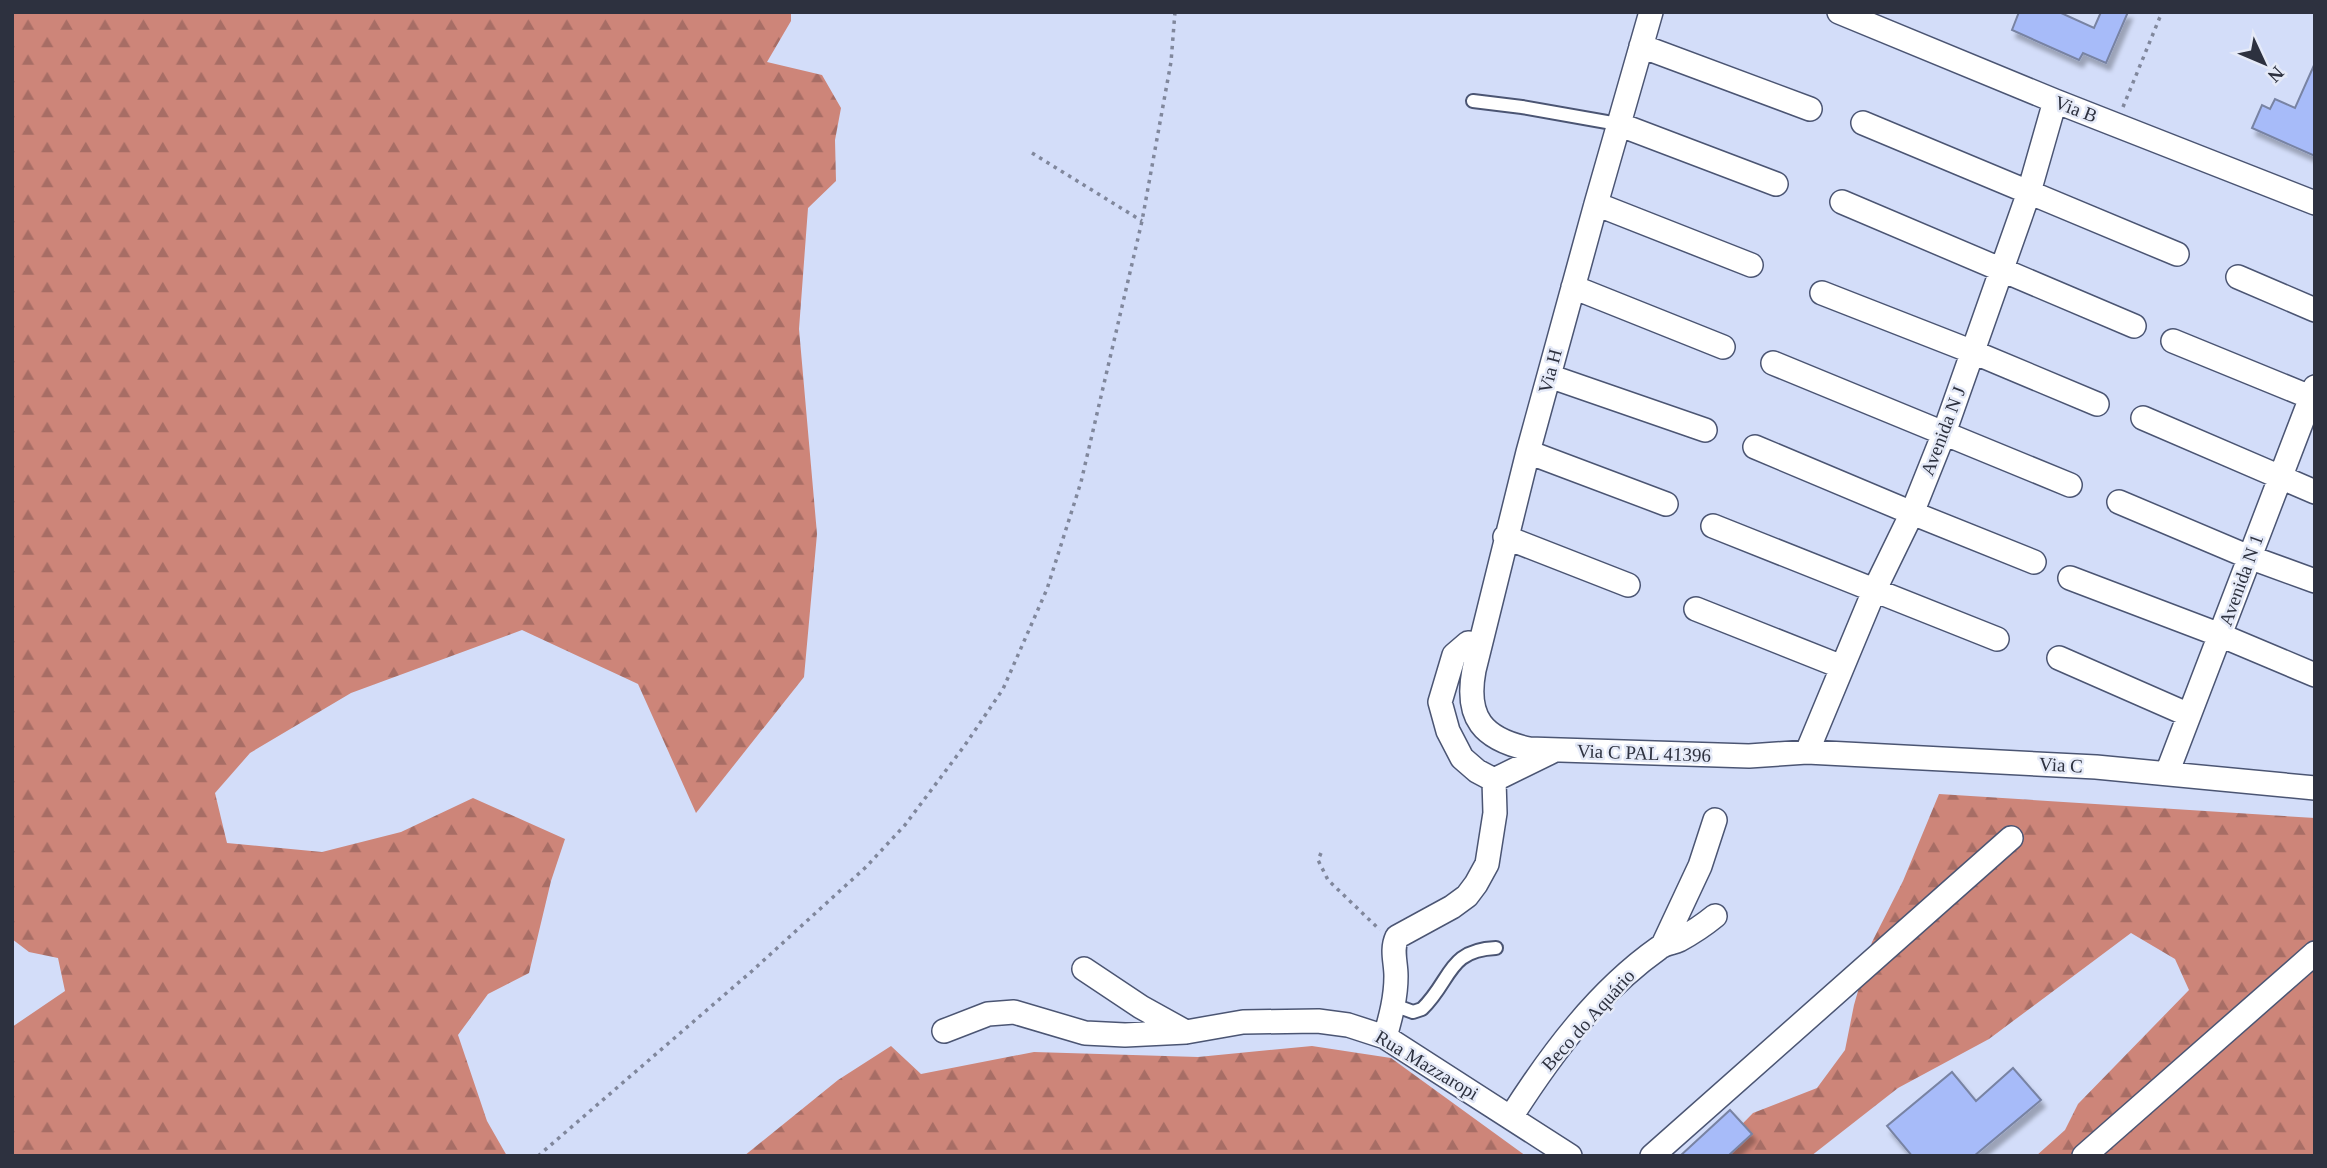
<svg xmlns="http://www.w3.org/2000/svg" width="2327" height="1168" font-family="Georgia,serif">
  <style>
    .forest { fill: url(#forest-firs) }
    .building { fill: #a7bbf9; stroke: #7883a3; stroke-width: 2; filter: url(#shadow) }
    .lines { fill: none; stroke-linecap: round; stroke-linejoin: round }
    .service-casing { stroke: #4b5573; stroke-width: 16 }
    .minor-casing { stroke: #4b5573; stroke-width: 26 }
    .path { stroke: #80879c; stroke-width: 3.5; stroke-dasharray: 3.5 5; stroke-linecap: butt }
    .service { stroke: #fff; stroke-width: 12 }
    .minor { stroke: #fff; stroke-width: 23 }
    .labels { text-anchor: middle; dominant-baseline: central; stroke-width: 5; stroke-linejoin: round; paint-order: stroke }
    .street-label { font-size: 19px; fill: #2d313f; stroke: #e5eaf8 }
  </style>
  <defs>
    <pattern id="forest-firs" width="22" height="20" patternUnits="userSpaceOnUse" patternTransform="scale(1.75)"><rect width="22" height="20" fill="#cd8579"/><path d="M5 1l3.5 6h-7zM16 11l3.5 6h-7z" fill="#a76d65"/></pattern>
    <filter id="shadow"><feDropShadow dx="4" dy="7" stdDeviation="2" flood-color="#0004"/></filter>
  </defs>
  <rect width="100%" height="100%" fill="#d3ddf9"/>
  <path class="forest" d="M12,12h779v9l-24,41 55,13 19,33 -6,32 1,41 -28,27 -9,121 18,205 -13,143 -108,136 -58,-129 -116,-54 -171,63 -101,60 -35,40 12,50 95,9 79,-20 72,-34 92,41 -14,42 -22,92 -41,21 -30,41 29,86 20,35h-495v-129l53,-36 -7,-33 -29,-6 -17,-13z
    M1939,794l376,24v338h-279l29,-26 13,-26 111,-114 -14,-31 -44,-26 -142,106 -91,49 -87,68h-100l42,-43 64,-25 28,-38 9,-45 18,-63 31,-61z
    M891,1046l30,28 113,-22 164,5 114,-11 79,12 135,98h-782l94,-76z"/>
  <path class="building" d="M2019,12h40l35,16 7,-16h27l-22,51 -23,-10 -4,7 -67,-30z
    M2315,63v93l-63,-28 10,-23 8,4 5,-10 20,9z
    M2013,1068l28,32 -67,56h-62l-25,-30 65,-54 24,29z
    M1730,1110l22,24 -24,22h-48z"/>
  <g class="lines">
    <g class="service-casing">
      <path id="service" d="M1473,101l49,6 96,17
        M1394,1005l19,7 9,-3c30,-29 25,-59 74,-61"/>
    </g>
    <g class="minor-casing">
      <path id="minor" d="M1651,12l-55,192 -68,248 -54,218c-9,48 9,69 55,79l220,7 58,-4 289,15 219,21
        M1839,12l216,89 260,102
        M1641,46l169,63
        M1863,123l314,131
        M1618,124l158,60
        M1842,202l292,124
        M1596,204l155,61
        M2238,277l77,33
        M1573,287l150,60
        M1822,293l151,59 124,52
        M2173,341l142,58
        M1773,363l297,122
        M1549,376l156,54
        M2143,418l172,74
        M1755,447l157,66 122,49
        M1528,452l138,52
        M2119,502l130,55 66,24
        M1713,526l284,113
        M1505,537l123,48
        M2070,578l150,57 95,40
        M1696,609l146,58
        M1480,644l-12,-1 -14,12 -14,47 8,29 14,27 15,13 17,9
        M2059,658l130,57
        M1807,752l67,-161 38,-78 32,-80 85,-241 26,-91
        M2167,773l148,-386
        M1663,945l37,-79 15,-46
        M1084,969l57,38 45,25
        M944,1031l44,-17 26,-2 71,21 40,2 61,-3 57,-10 75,-1 30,4 37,12 185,119
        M1385,1037c6,-21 11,-40 11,-61 0,-14 -5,-26 1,-39l55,-30 15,-11 9,-12 11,-20 8,-51 -1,-33 59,-29
        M1511,1117c40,-63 87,-126 148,-169 6,-5 14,-5 20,-8 13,-7 25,-15 36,-24
        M1652,1156l359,-318
        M2084,1156l231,-203"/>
    </g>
    <path class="path" d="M2123,107l39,-95
      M1032,153l110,68
      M1321,853l-3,7 10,20 52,50
      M538,1156l214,-185 114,-104 39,-42 60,-80 38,-56 44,-100 34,-107 61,-261 29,-159 4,-50"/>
    <use href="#service" class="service"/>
    <use href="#minor" class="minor"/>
  </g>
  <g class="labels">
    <g class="street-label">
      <text transform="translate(2076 109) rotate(21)">Via B</text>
      <text transform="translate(1550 371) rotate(-75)">Via H</text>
      <text transform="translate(1943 431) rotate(-69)">Avenida N J</text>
      <text transform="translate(2241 580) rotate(-70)">Avenida N 1</text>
      <text transform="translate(1644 753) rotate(2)">Via C PAL 41396</text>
      <text transform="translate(2061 765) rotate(3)">Via C</text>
      <text transform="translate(1588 1020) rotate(-48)">Beco do Aquário</text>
      <text transform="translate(1427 1065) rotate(31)">Rua Mazzaropi</text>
    </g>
  </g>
  <rect width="2327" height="1168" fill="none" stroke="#2d313f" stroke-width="28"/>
  <g transform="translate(2264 63) rotate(134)" stroke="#e5eaf8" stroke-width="5" paint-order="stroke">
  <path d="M0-5L12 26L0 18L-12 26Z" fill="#2d313f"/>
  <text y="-10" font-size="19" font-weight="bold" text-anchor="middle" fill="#2d313f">N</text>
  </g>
</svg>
